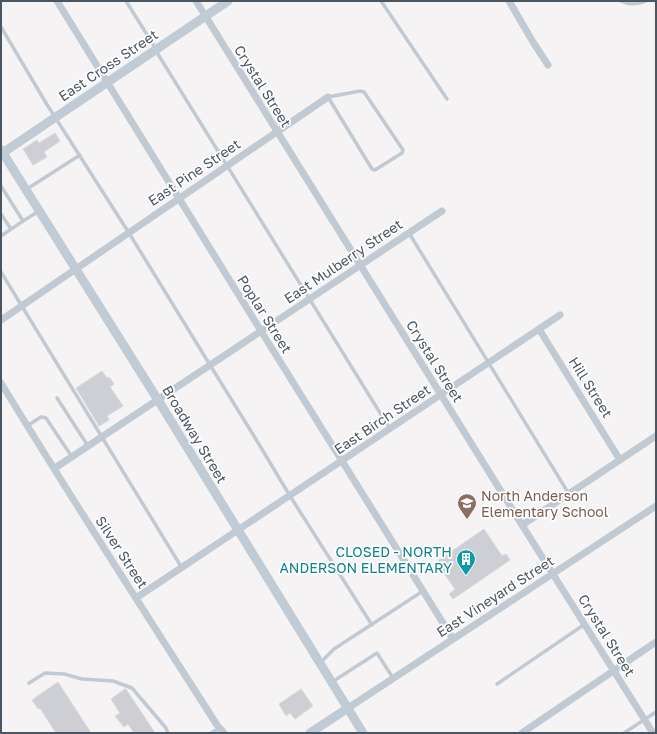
<svg xmlns="http://www.w3.org/2000/svg" width="657" height="734" font-family="'Golos Text',sans-serif">
  <style>
    .building { fill: #cdcfd5; stroke: #d7d9de }
    .lines { fill: none; stroke-linecap: round; stroke-linejoin: round }
    .lane { stroke: #c1cad2; stroke-width: 3.5 }
    .street { stroke: #c1cad2; stroke-width: 7 }
    .secondary { stroke: #c1cbd6; stroke-width: 9 }
    .labels { text-anchor: middle; dominant-baseline: central; stroke-width: 3.5; stroke-linejoin: round; paint-order: stroke }
    .street-label { font-size: 14px; fill: #4a5661; stroke: #fff }
    .education-label { font-size: 14px; fill: #785e54; stroke: #fff; text-anchor: start }
    .culture-label { font-size: 14px; fill: #0d838f; stroke: #fff; text-anchor: end }
  </style>
  <rect width="100%" height="100%" fill="#f5f3f3"/>
  <path class="building" d="M55,133l5,8 -16,11 3,5 -14,8 -10,-16 14,-9 2,3z
    M102,371l5,7 2,-1 5,7 -4,3 13,19 -16,10 2,4 -10,6 -23,-38z
    M484,529l18,27 4,-2 4,6 -57,39 -4,-5 6,-5 -19,-27z
    M58,682l33,51h-35l-16,-25 -2,1 -6,-9z
    M125,689h1l29,44h-21l-6,-9 -4,3 -9,-11 5,-3 -9,-14z
    M301,689l12,17 -18,13 -5,-6 -4,3 -7,-12z"/>
  <g class="lines">
    <path class="lane" d="M126,1l30,48
      M381,1l66,98
      M621,1c8,4 17,3 25,0
      M1,27l45,76 83,130 81,132 44,71 36,60 82,129
      M156,51l234,378
      M360,91l4,1 39,58 -1,3 -27,17 -3,-1 -44,-72z
      M1,186l22,35 -22,15
      M27,189l53,-34
      M1,214l10,15
      M23,221l16,-10
      M409,233l160,261
      M1,272l181,296
      M57,398l31,48
      M27,426l14,-9 5,1 26,39
      M321,662l13,-13 89,-58
      M332,682l45,-29 16,25
      M29,683l16,-10 19,1 18,5 31,2 19,7 34,40 2,5
      M497,684l88,-60
      M211,733l9,-5
      M624,733l32,-21"/>
    <path class="street" d="M57,1l204,330 192,308
      M196,1l326,524 131,208
      M509,1l24,41 15,23
      M1,320l327,-223
      M539,329l81,131
      M1,383c70,115 143,228 216,342l7,8
      M55,468l387,-257
      M522,525l134,-89
      M136,598l424,-283
      M348,708l308,-202
      M522,733l134,-91"/>
    <path class="secondary" d="M1,150l157,250 205,333
      M1,154l227,-153
      M310,733l38,-25"/>
  </g>
  <defs>
    <g id="school-pin" transform="scale(1)"><path d="M0 17L-7.5 6A9.5 9.5 0 1 1 7.5 6Z" fill="#8d6e63" stroke="#fff"/><path d="M0-5L7-2L0 1L-7-2ZM-4 1L0 2.5L4 1V4Q0 6-4 4Z" fill="#fff"/></g>
    <g id="building-pin" transform="scale(1)"><path d="M0 17L-7.5 6A9.5 9.5 0 1 1 7.5 6Z" fill="#0f9aa8" stroke="#fff"/><path d="M-4-6H4V6H1V3H-1V6H-4ZM-2.5-4.3h1.7v1.8h-1.7ZM.8-4.3h1.7v1.8H.8ZM-2.5-1h1.7V.8h-1.7ZM.8-1h1.7V.8H.8Z" fill="#fff"/></g>
  </defs>
  <g fill-rule="evenodd">
    <use href="#school-pin" x="467" y="503"/>
    <use href="#building-pin" x="466" y="559"/>
  </g>
  <g class="labels">
    <g class="street-label">
      <text transform="translate(108 65) rotate(-34)">East Cross Street</text>
      <text transform="translate(263 86) rotate(58)">Crystal Street</text>
      <text transform="translate(194 172) rotate(-34)">East Pine Street</text>
      <text transform="translate(343 261) rotate(-34)">East Mulberry Street</text>
      <text transform="translate(265 314) rotate(58)">Poplar Street</text>
      <text transform="translate(435 361) rotate(58)">Crystal Street</text>
      <text transform="translate(591 387) rotate(58)">Hill Street</text>
      <text transform="translate(382 419) rotate(-34)">East Birch Street</text>
      <text transform="translate(195 434) rotate(59)">Broadway Street</text>
      <text transform="translate(122 552) rotate(57)">Silver Street</text>
      <text transform="translate(495 596) rotate(-33)">East Vineyard Street</text>
      <text transform="translate(607 635) rotate(58)">Crystal Street</text>
    </g>
    <g class="education-label">
      <text x="481" y="495">North Anderson<tspan x="481" dy="16">Elementary School</tspan></text>
    </g>
    <g class="culture-label">
      <text x="452" y="551">CLOSED - NORTH<tspan x="452" dy="16">ANDERSON ELEMENTARY</tspan></text>
    </g>
  </g>
  <rect width="657" height="734" fill="none" stroke="#4a5661" stroke-width="4"/>
</svg>
